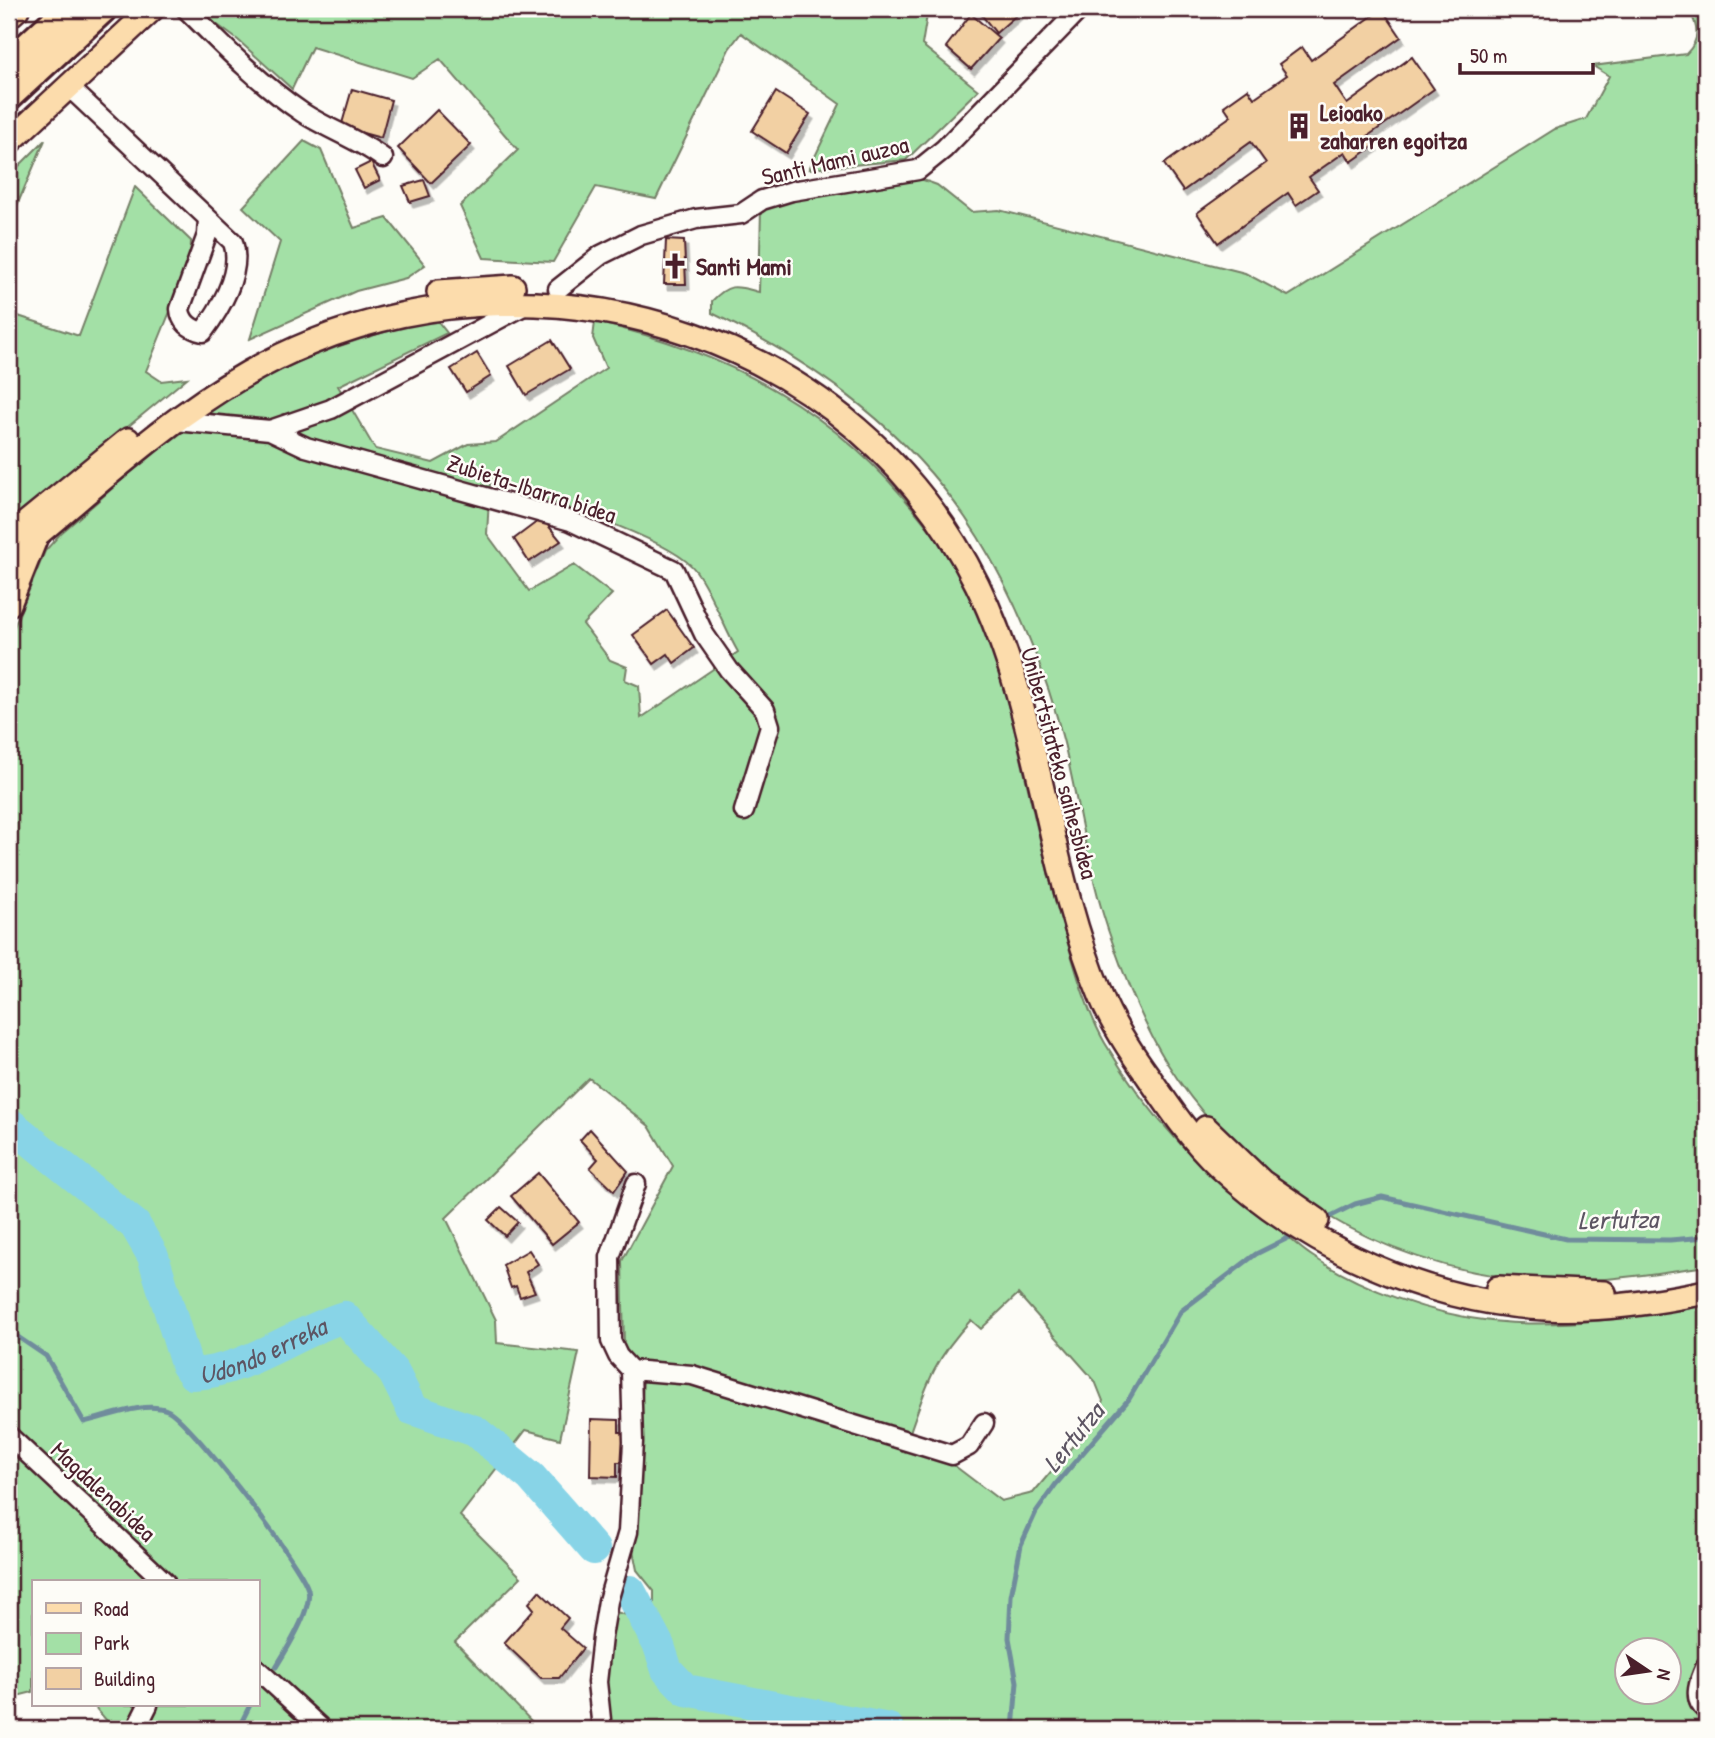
<svg xmlns="http://www.w3.org/2000/svg" width="1715" height="1738" font-family="'Patrick Hand',sans-serif">
  <style>
    .green { fill: #a3e0a6; stroke: #768068; stroke-width: 2; fill-rule: evenodd }
    .lines { fill: none; stroke-linecap: round; stroke-linejoin: round }
    .stream { stroke: #6f8c9c; stroke-width: 5 }
    .river { stroke: #88d4e7; stroke-width: 32 }
    .building { fill: #f2d0a3; stroke: #4a1f2b; stroke-width: 2; filter: url(#shadow) }
    .minor-casing { stroke: #4a1f2b; stroke-width: 23 }
    .major-casing { stroke: #4a1f2b; stroke-width: 28 }
    .highway-casing { stroke: #4a1f2b; stroke-width: 32 }
    .minor { stroke: #fdfcf7; stroke-width: 18 }
    .major { stroke: #fcdcac; stroke-width: 23 }
    .highway { stroke: #fcdcac; stroke-width: 26 }
    .labels { text-anchor: middle; dominant-baseline: central; stroke-width: 5; stroke-linejoin: round; paint-order: stroke }
    .poi-label { font-size: 24px; font-weight: bold; fill: #4a1f2b; stroke: #fdfcf7; text-anchor: start }
    .street-label { font-size: 24px; fill: #4a1f2b; stroke: #fdfcf7 }
    .water-label { font-size: 26px; font-style: italic; fill: #5d5563; stroke: #fdfcf7 }
  </style>
  <defs>
    <filter id="shadow"><feDropShadow dx="3.5" dy="5.5" stdDeviation="0" flood-color="#0004"/></filter>
  </defs>
  <rect width="100%" height="100%" fill="#fdfcf7"/>
  <filter id="ink" filterUnits="userSpaceOnUse"><feTurbulence type="fractalNoise" baseFrequency=".0143" numOctaves="2"/><feDisplacementMap in="SourceGraphic" scale="14" xChannelSelector="R" yChannelSelector="G"/><feConvolveMatrix kernelMatrix="1 2 1 2 8 2 1 2 1" color-interpolation-filters="sRGB"/></filter>
  <g filter="url(#ink)">
    <path class="green" d="M196,9h732l-6,36 56,45 -72,70 -97,9 31,-65 -99,-71 -12,16 -73,150 -60,-12 -43,75 -69,-4 -24,-52 58,-56 -78,-91 -28,19 -100,-31 -20,42 -54,-49z
      M1689,9l17,2v1255c-61,9 -121,19 -183,13 -142,-13 -280,-95 -356,-216 -22,-36 -40,-79 -54,-119 -24,-65 -33,-135 -49,-201 -17,-69 -49,-146 -86,-206 -64,-103 -159,-172 -266,-224v-12c18,-19 24,-15 47,-9l2,-83 15,-8 139,-24 22,8 34,27 28,-2 246,63 43,23 267,-167 31,-10 23,-43 -16,-10 93,-12c15,-15 12,-27 3,-45z
      M45,140l-36,84v-48z
      M304,141l17,9 33,78 33,-10 38,47 -19,13 -50,13 -106,48 30,-97 -37,-35z
      M135,187l56,54 -1,21 -44,109 15,10 26,-3 -178,147v-212l70,23z
      M436,319l11,14 -109,53 37,63 58,14 35,-19 28,-2 110,-74 -13,-30 2,-16c134,30 242,89 327,198 16,20 32,40 44,61 15,29 25,63 34,94 24,83 37,168 63,251 11,38 22,82 42,117 45,76 97,129 168,182 14,10 25,22 39,31 51,34 119,58 179,65 73,8 144,-4 215,-16v424h-1095l-6,-57 8,-61 20,6 21,-3v-23l-17,-21 -4,-20 10,-168 -19,-35 -2,-86 51,-95 -24,-40 -60,-48 -143,140 50,102 1,23 82,9 -19,87 -34,-9 -66,86 61,61 -66,65 84,87h-425l-21,-24h164v-123h-224v110l-24,6v-1059l36,-88 16,-18c59,-50 117,-108 185,-145 60,-34 124,-54 190,-69zM490,482c44,15 180,54 206,89 17,24 27,55 42,81l-97,66 -2,-32 -14,-6 2,-13 -17,-7 -27,-36 29,-30 -38,-29 -45,26 -42,-57zM1018,1294l77,87 8,20 -11,22 -59,70 -32,8 -91,-69c17,-49 25,-74 61,-112l10,9zM1628,1650h42v42h-42z"/>
    <g class="lines">
      <path class="stream" d="M1329,1217l26,-13 27,-7 184,42 104,1 36,-3
        M9,1323l6,12 31,21 38,66c24,-5 60,-21 83,-12 20,7 136,156 141,180 5,18 -22,61 -32,77
        M238,1729l12,-24
        M1013,1729l4,-47 -8,-44 2,-42 10,-51 15,-33 20,-28 73,-85 52,-88 75,-57 38,-19"/>
      <g class="river">
        <path id="s1" d="M9,1123l126,102 18,31 33,108 7,10c52,-2 102,-42 151,-57l50,56 18,36 63,22 56,46 63,72"/>
        <path d="M630,1591l29,55 8,24 19,20 203,39"/>
      </g>
    </g>
    <path class="building" d="M977,9h42l2,2 -25,22z
      M1382,9l19,28 -67,48 13,19 65,-47 22,32 -66,47 6,10 -23,16 -6,-10 -36,25 9,13 -22,15 -8,-12 -70,50 -21,-30 69,-50 -15,-21 -68,49 -19,-27 67,-48 -7,-10 24,-17 6,9 33,-23 -8,-11 23,-17 9,13z
      M971,14l28,24 -28,31 -25,-22z
      M352,89l39,11 -10,38 -40,-11z
      M776,92l34,22 -24,39 -34,-22z
      M437,110l34,35 -40,38 -33,-35z
      M371,162l9,18 -16,8 -9,-18z
      M424,180l6,16 -20,6 -7,-16z
      M666,240l18,1 2,43h-22z
      M552,340l18,29 -44,26 -17,-29z
      M477,353l14,23 -25,16 -15,-23z
      M542,518l19,23 -32,21 -15,-23z
      M667,610l27,38 -20,15 -6,-9 -14,10 -21,-29z
      M590,1129l38,42 -14,20 -24,-23 8,-9 -18,-19z
      M538,1173l41,49 -27,22 -41,-48z
      M501,1207l17,15 -13,14 -17,-16z
      M529,1250l9,14 -12,8 9,20 -15,5 -4,-11 -5,2 -8,-23z
      M591,1419l28,1v12h5v30h-7v15l-27,-1z
      M539,1591l29,27 -8,10 23,20 -24,30h-18l-37,-35 30,-34 -5,-6z"/>
    <g class="lines">
      <g class="minor-casing">
        <path id="minor" d="M186,9c36,36 75,76 117,104 26,17 55,26 80,45
          M69,87l164,155c10,30 -13,67 -30,90 -13,-3 -22,-10 -23,-23l27,-74 1,-16
          M558,289l43,-34 40,-20 55,-16 45,-5 21,-14 30,-9 126,-21 26,-21 136,-140
          M176,421l94,9 61,-21 196,-105
          M270,430l36,17 265,74 103,49 30,64 25,36 36,40 5,16 -26,85
          M631,1370l61,5 260,80 17,-9 15,-23
          M9,1436l156,146
          M1706,1666c-6,13 -15,33 0,44
          M257,1669l65,60
          M136,1729l12,-24
          M602,1729l-5,-47 5,-45 6,-36 20,-69 5,-90 -2,-72 -13,-14 -7,-15 -1,-84 26,-73"/>
      </g>
      <g class="major-casing">
        <path id="major" d="M9,16l8,-7
          M9,142l143,-133
          M439,292l74,-5
          M9,537l119,-97
          M9,558c94,-77 186,-169 301,-215 248,-101 546,-4 667,241 64,130 68,279 124,412 11,28 29,55 47,80 21,31 44,65 72,91 86,80 207,135 325,141 54,3 108,-5 161,-16
          M9,604l26,-65
          M1206,1128l56,54 55,38
          M1498,1288l106,5"/>
      </g>
      <g class="highway-casing">
        <path id="highway" d="M9,63l59,-54
          M9,96l94,-87"/>
      </g>
      <use href="#minor" class="minor"/>
      <use href="#major" class="major"/>
      <use href="#highway" class="highway"/>
    </g>
  </g>
  <defs>
    <g id="building-bare" transform="scale(2.1)"><path d="M-4-6H4V6H1V3H-1V6H-4ZM-2.5-4.3h1.7v1.8h-1.7ZM.8-4.3h1.7v1.8H.8ZM-2.5-1h1.7V.8h-1.7ZM.8-1h1.7V.8H.8Z" fill="#4a1f2b" stroke="#fdfcf7" stroke-width="2.5" paint-order="stroke"/></g>
    <g id="church-bare" transform="scale(2.1)"><path d="M-1.2-6h2.4v3.5h3.3v2.4h-3.3V6h-2.4V-.1h-3.3v-2.4h3.3Z" fill="#4a1f2b" stroke="#fdfcf7" stroke-width="2.5" paint-order="stroke"/></g>
  </defs>
  <g fill-rule="evenodd">
    <use href="#building-bare" x="1299" y="126"/>
    <use href="#church-bare" x="675" y="266"/>
  </g>
  <g class="labels">
    <g class="poi-label">
      <text x="1320" y="112">Leioako<tspan x="1320" dy="28">zaharren egoitza</tspan></text>
      <text x="696" y="266">Santi Mami</text>
    </g>
    <g class="street-label">
      <text transform="translate(835 160) rotate(-13)">Santi Mami auzoa</text>
      <text transform="translate(532 488) rotate(18)">Zubieta-Ibarra bidea</text>
      <text transform="translate(1060 763) rotate(75)">Unibertsitateko saihesbidea</text>
      <text transform="translate(104 1491) rotate(43)">Magdalenabidea</text>
    </g>
    <g class="water-label">
      <text transform="translate(1618 1219) rotate(-1)">Lertutza</text>
      <text stroke="none"><textPath href="#s1" startOffset="397">Udondo erreka</textPath></text>
      <text transform="translate(1073 1437) rotate(-51)">Lertutza</text>
    </g>
  </g>
  <rect width="1715" height="1738" fill="none" stroke="#fdfcf7" stroke-width="35"/>
  <rect x="18" y="18" width="1680" height="1703" fill="none" stroke="#4a1f2b" stroke-width="2.5" filter="url(#ink)"/>
  <rect x="32" y="1580" width="228" height="126" fill="#fdfcf7" stroke="#b5a4a5" stroke-width="2"/>
  <rect x="46" y="1603" width="35" height="10" fill="#fcdcac" stroke="#b5a4a5" stroke-width="2"/>
  <text x="94" y="1616" font-size="21" fill="#4a1f2b">Road</text>
  <rect x="46" y="1633" width="35" height="21" fill="#a3e0a6" stroke="#b5a4a5" stroke-width="2"/>
  <text x="94" y="1650" font-size="21" fill="#4a1f2b">Park</text>
  <rect x="46" y="1668" width="35" height="21" fill="#f2d0a3" stroke="#b5a4a5" stroke-width="2"/>
  <text x="94" y="1686" font-size="21" fill="#4a1f2b">Building</text>
  <g transform="translate(1648 1671) rotate(103)"><circle r="33" fill="#fdfcf7" stroke="#b5a4a5" stroke-width="2"/>
  <path d="M0-5L12 26L0 18L-12 26Z" fill="#4a1f2b"/>
  <text y="-10" font-size="19" font-weight="bold" text-anchor="middle" fill="#4a1f2b">N</text>
  </g>
  <path d="M1460 63v10h133v-10" fill="none" stroke="#4a1f2b" stroke-width="3.5"/>
  <text x="1470" y="63" font-size="21" fill="#4a1f2b" stroke="#fdfcf7" stroke-width="5" paint-order="stroke">50 m</text>
</svg>
